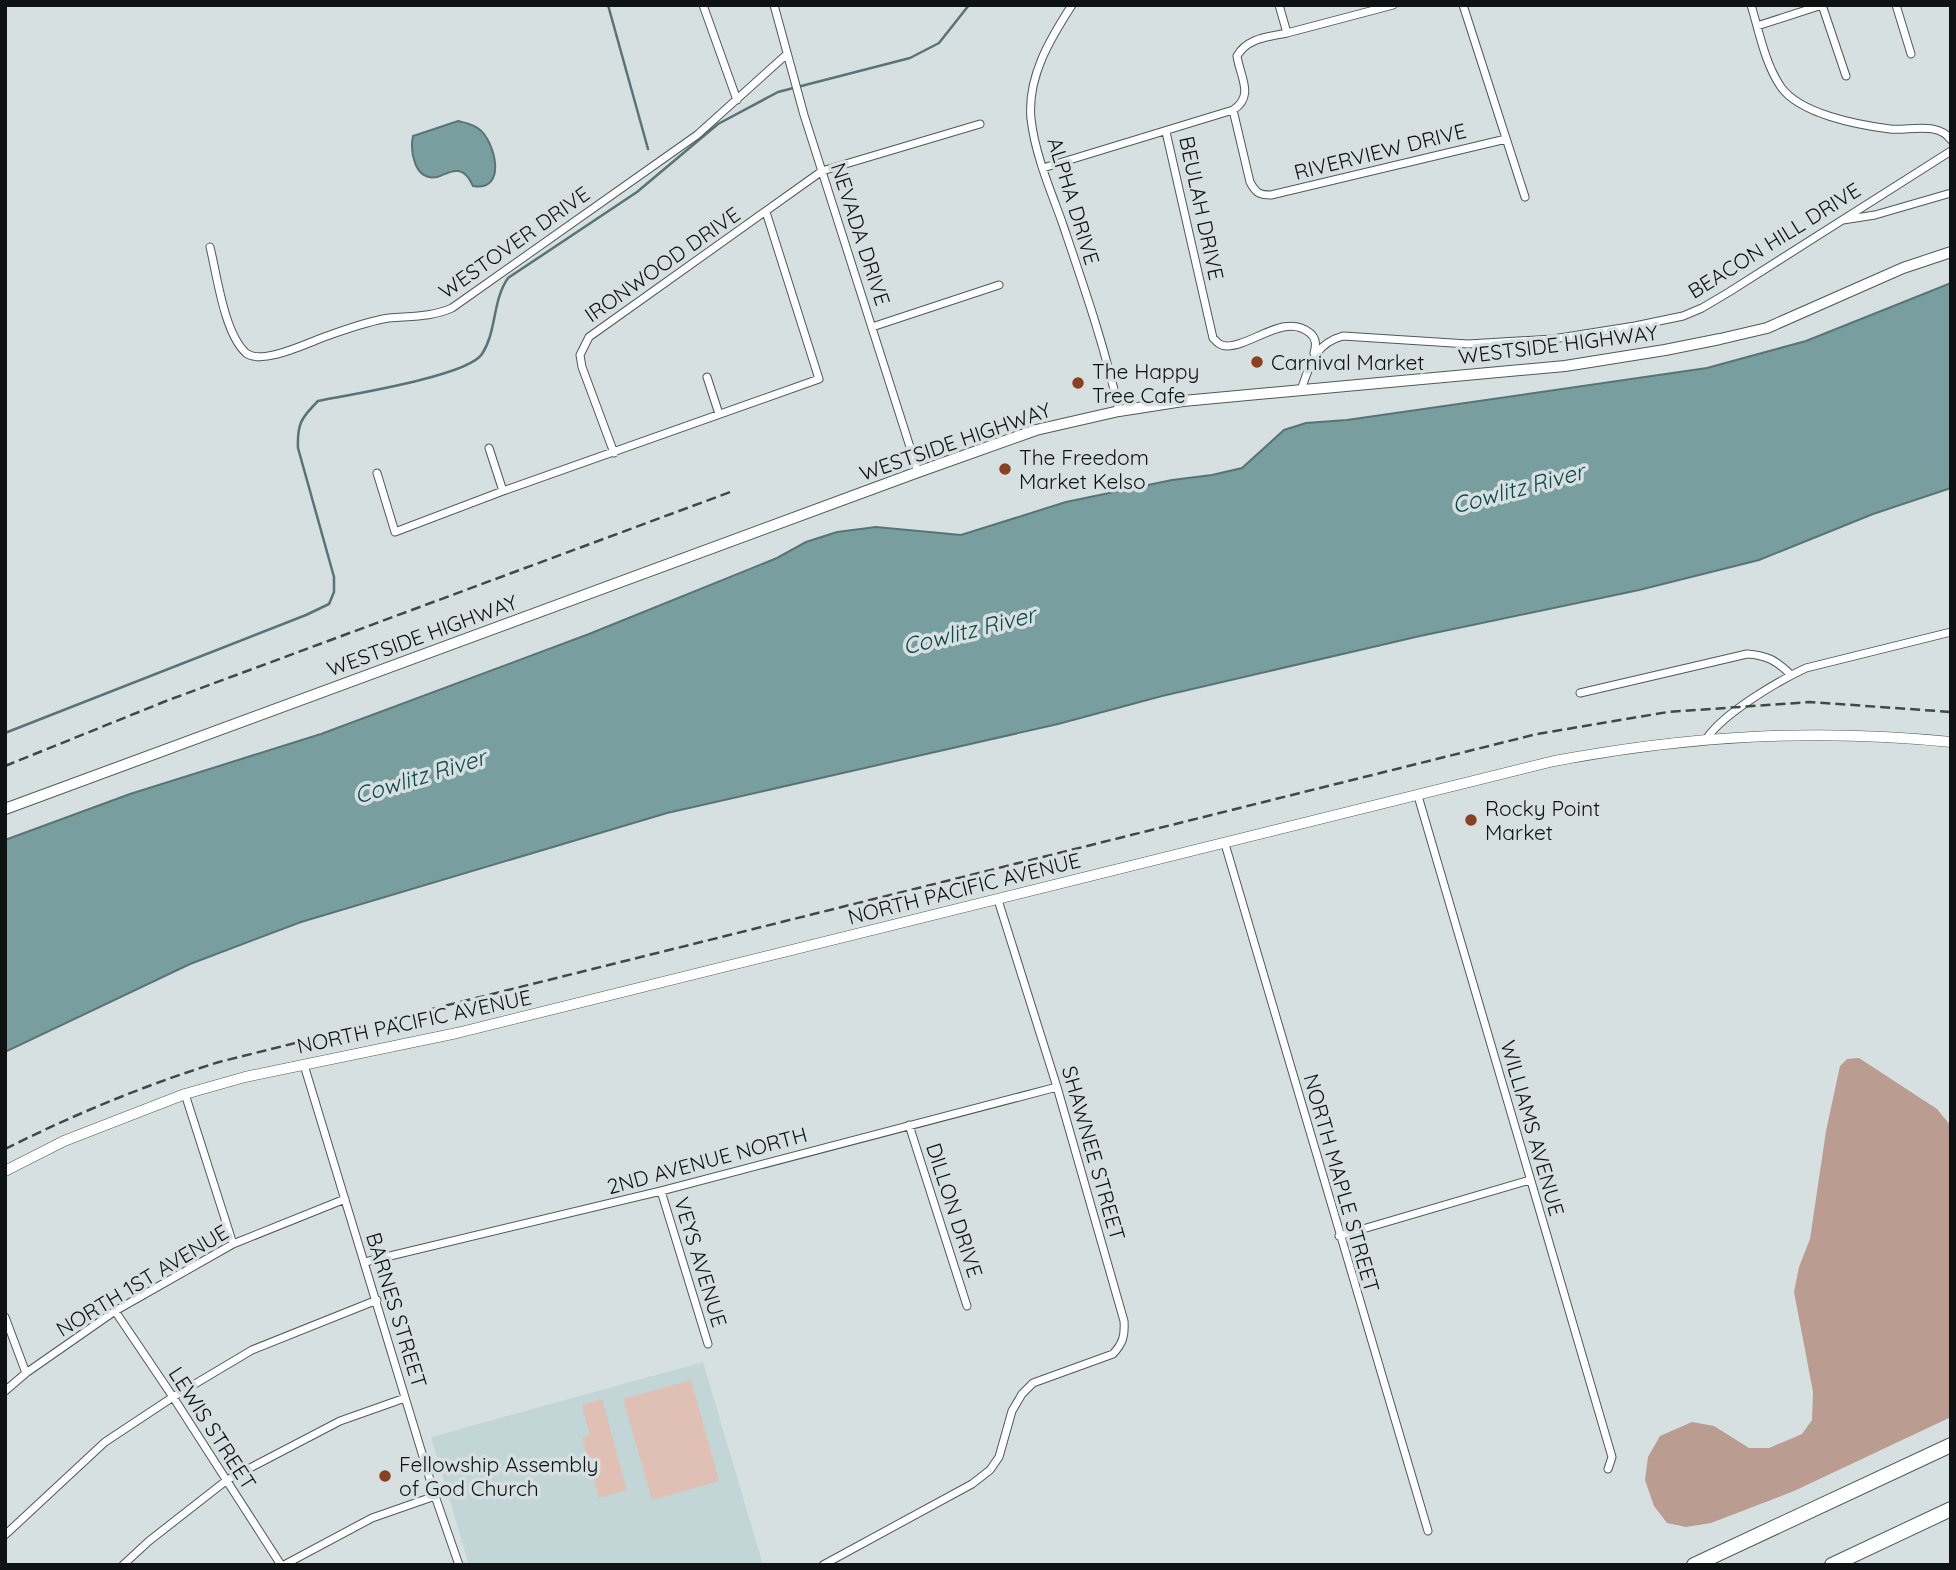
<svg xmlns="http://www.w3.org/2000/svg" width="1956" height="1570" font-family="Quicksand,sans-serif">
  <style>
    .built { fill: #c2d6d7 }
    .green { fill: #e0c0b4 }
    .forest { fill: #ba9c90 }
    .water { fill: #799ea0; stroke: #597475; stroke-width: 2 }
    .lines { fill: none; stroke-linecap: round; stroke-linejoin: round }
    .stream { stroke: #597475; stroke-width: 2.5 }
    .minor-casing { stroke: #4f5959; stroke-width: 9 }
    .tertiary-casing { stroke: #4f5959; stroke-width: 11 }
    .secondary-casing { stroke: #4f5959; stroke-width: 12 }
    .motorway-casing { stroke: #4f5959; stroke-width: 16 }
    .minor { stroke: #fff; stroke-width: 7 }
    .tertiary { stroke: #fff; stroke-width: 10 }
    .secondary { stroke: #fff; stroke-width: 10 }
    .motorway { stroke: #fff; stroke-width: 14 }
    .rail { stroke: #424747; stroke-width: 2.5; stroke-dasharray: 10 5; stroke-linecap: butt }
    .poi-dot { fill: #894122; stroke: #d6e0e1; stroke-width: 2.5 }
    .labels { text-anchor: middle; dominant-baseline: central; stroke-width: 7; stroke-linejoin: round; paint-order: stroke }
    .street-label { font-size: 21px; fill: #0e1212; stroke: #d6e0e1 }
    .poi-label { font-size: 21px; fill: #0e1212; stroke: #d6e0e1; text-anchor: start }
    .water-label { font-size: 23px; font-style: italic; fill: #0e474a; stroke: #d6e0e1 }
  </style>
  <rect width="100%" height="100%" fill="#d6e0e1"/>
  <path class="built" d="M703,1362l60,203h-294l-38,-128z"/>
  <path class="green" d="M691,1380l28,101 -67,19 -29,-101z
    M602,1399l25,91 -28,8 -17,-60 8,-3 -8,-30z"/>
  <path class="forest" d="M1859,1058l78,51 14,17v291l-157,74 -83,32 -25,4 -19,-4 -13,-17 -9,-26 3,-23 12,-21 32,-14 22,4 35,22h20l33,-14 10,-14 1,-28 -19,-100 5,-25 11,-28 16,-108 14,-65 7,-7z"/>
  <path class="water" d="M458,121c8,2 15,3 21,8 16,12 29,63 -6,57 -3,-6 -7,-14 -15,-15 -8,-1 -14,4 -21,6 -23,4 -27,-26 -24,-41z
    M1951,283v205l-78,26 -114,46 -120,30 -219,46 -258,60 -104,28 -391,89 -366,109 -111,42 -185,88v-212l125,-46 191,-60 268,-100 188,-76 29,-16 31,-10 39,-5 85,8 105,-33 106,-22 40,-5 30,-7 42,-38 22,-7 41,-3 360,-52 99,-27z"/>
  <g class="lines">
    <path class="stream" d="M608,5l40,144
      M5,733l301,-118 23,-11 5,-12v-15l-36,-129c-1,-24 3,-30 20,-47 30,-6 150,-25 164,-47 15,-23 10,-53 26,-76l129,-86 81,-68 60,-32 132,-34 29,-15 30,-38"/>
    <g class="minor-casing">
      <path id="minor" d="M703,5l34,95
        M774,5l30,110 114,357
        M1072,5c-22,34 -45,72 -41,114 4,35 19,70 31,103 21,62 43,125 57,189
        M1463,5l62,192
        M1751,5c8,26 14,59 30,82 19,27 77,38 109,42 19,2 48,-8 61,11
        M1822,5l24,71
        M1896,5l15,49
        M1757,26l65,-21
        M1287,33l106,-28
        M1233,110l17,72c6,11 9,13 21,13l235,-56
        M1166,132l47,206c4,4 7,8 14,8 25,0 58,-34 83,-13 7,6 6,13 4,20
        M1043,168l190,-58c22,-14 7,-33 4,-54 10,-18 31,-19 50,-23l-8,-28
        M1843,220l32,-5 76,-22
        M210,247c7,28 14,86 36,106 16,13 63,-11 81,-17 20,-7 41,-15 62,-18 23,-2 43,-1 63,-10l245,-173 90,-81
        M872,327l127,-42
        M707,377l12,37
        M1301,390c9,-25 13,-46 42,-54l125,8 85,-5 82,-13 48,-10 19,-8 27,-16 222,-141
        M489,448l14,43
        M614,453l-32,-86 -2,-12 9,-18 233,-166 158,-47
        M377,473l18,59 108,-41 316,-112 -53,-167
        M1580,693l167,-39c20,1 30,7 44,21
        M1707,738c17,-25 71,-57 99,-70l145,-36
        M1418,796l194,661 -4,12
        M1225,844l203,687
        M304,1065l131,431 24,69
        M185,1094l48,150
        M909,1125l58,181
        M661,1191l47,153
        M1339,1236l191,-56
        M365,1262l296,-71 396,-104
        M115,1311l58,86 108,168
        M5,1317l21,56
        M5,1391l21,-18 89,-62 118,-67 112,-45
        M5,1535l100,-93 68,-45 79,-47 125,-50
        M123,1565l26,-24 78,-61 113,-59 65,-23
        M284,1565l88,-47 63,-22
        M823,1565l149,-81 18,-14 9,-13 13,-46 10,-17 11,-11 80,-29c10,-11 12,-18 11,-33l-67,-234 -59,-187"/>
    </g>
    <g class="tertiary-casing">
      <path id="tertiary" d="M5,1171l59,-30 121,-47 60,-17 212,-44 1097,-272c133,-25 261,-33 397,-19"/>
    </g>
    <g class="secondary-casing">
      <path id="secondary" d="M5,809l913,-337 118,-42 83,-19 64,-10 382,-35 100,-16 55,-11 47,-11 136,-60 48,-16"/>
    </g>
    <g class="motorway-casing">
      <path id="motorway" d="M1694,1565l257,-120
        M1832,1565l119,-56"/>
    </g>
    <use href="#minor" class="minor"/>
    <use href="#tertiary" class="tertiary"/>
    <use href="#secondary" class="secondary"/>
    <use href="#motorway" class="motorway"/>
    <path class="rail" d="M5,766l161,-65 567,-210
      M5,1149c70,-35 140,-64 214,-87l1318,-328 131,-22 142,-10 141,10"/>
  </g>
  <g class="poi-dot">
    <circle cx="1257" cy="362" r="7"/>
    <circle cx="1078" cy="383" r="7"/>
    <circle cx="1005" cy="469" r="7"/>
    <circle cx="1471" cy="820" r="7"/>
    <circle cx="385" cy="1476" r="7"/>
  </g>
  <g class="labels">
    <g class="street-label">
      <text transform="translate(1380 151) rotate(-14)">RIVERVIEW DRIVE</text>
      <text transform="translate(1074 201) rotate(73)">ALPHA DRIVE</text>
      <text transform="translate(1202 208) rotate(78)">BEULAH DRIVE</text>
      <text transform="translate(861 234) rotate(72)">NEVADA DRIVE</text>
      <text transform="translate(1774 240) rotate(-32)">BEACON HILL DRIVE</text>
      <text transform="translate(514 242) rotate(-35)">WESTOVER DRIVE</text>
      <text transform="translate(662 264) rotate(-35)">IRONWOOD DRIVE</text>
      <text transform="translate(1558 344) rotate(-7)">WESTSIDE HIGHWAY</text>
      <text transform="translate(955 441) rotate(-19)">WESTSIDE HIGHWAY</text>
      <text transform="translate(422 635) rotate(-20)">WESTSIDE HIGHWAY</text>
      <text transform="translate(964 888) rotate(-14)">NORTH PACIFIC AVENUE</text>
      <text transform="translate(414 1021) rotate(-12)">NORTH PACIFIC AVENUE</text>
      <text transform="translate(1533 1128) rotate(74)">WILLIAMS AVENUE</text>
      <text transform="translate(1094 1153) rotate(74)">SHAWNEE STREET</text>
      <text transform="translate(707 1160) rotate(-15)">2ND AVENUE NORTH</text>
      <text transform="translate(1342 1183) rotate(74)">NORTH MAPLE STREET</text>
      <text transform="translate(955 1210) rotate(72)">DILLON DRIVE</text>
      <text transform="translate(701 1262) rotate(73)">VEYS AVENUE</text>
      <text transform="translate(142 1280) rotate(-31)">NORTH 1ST AVENUE</text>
      <text transform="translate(397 1310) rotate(73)">BARNES STREET</text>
      <text transform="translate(213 1428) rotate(57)">LEWIS STREET</text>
    </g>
    <g class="poi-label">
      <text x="1271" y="362">Carnival Market</text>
      <text x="1092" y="371">The Happy<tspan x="1092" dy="24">Tree Cafe</tspan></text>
      <text x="1019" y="457">The Freedom<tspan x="1019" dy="24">Market Kelso</tspan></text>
      <text x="1485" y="808">Rocky Point<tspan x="1485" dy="24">Market</tspan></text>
      <text x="399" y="1464">Fellowship Assembly<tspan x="399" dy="24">of God Church</tspan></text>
    </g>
    <g class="water-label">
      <text transform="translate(1518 488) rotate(-15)">Cowlitz River</text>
      <text transform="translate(969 630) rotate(-14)">Cowlitz River</text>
      <text transform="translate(420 776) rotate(-17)">Cowlitz River</text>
    </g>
  </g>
  <rect width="1956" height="1570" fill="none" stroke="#0e1212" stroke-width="14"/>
</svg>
